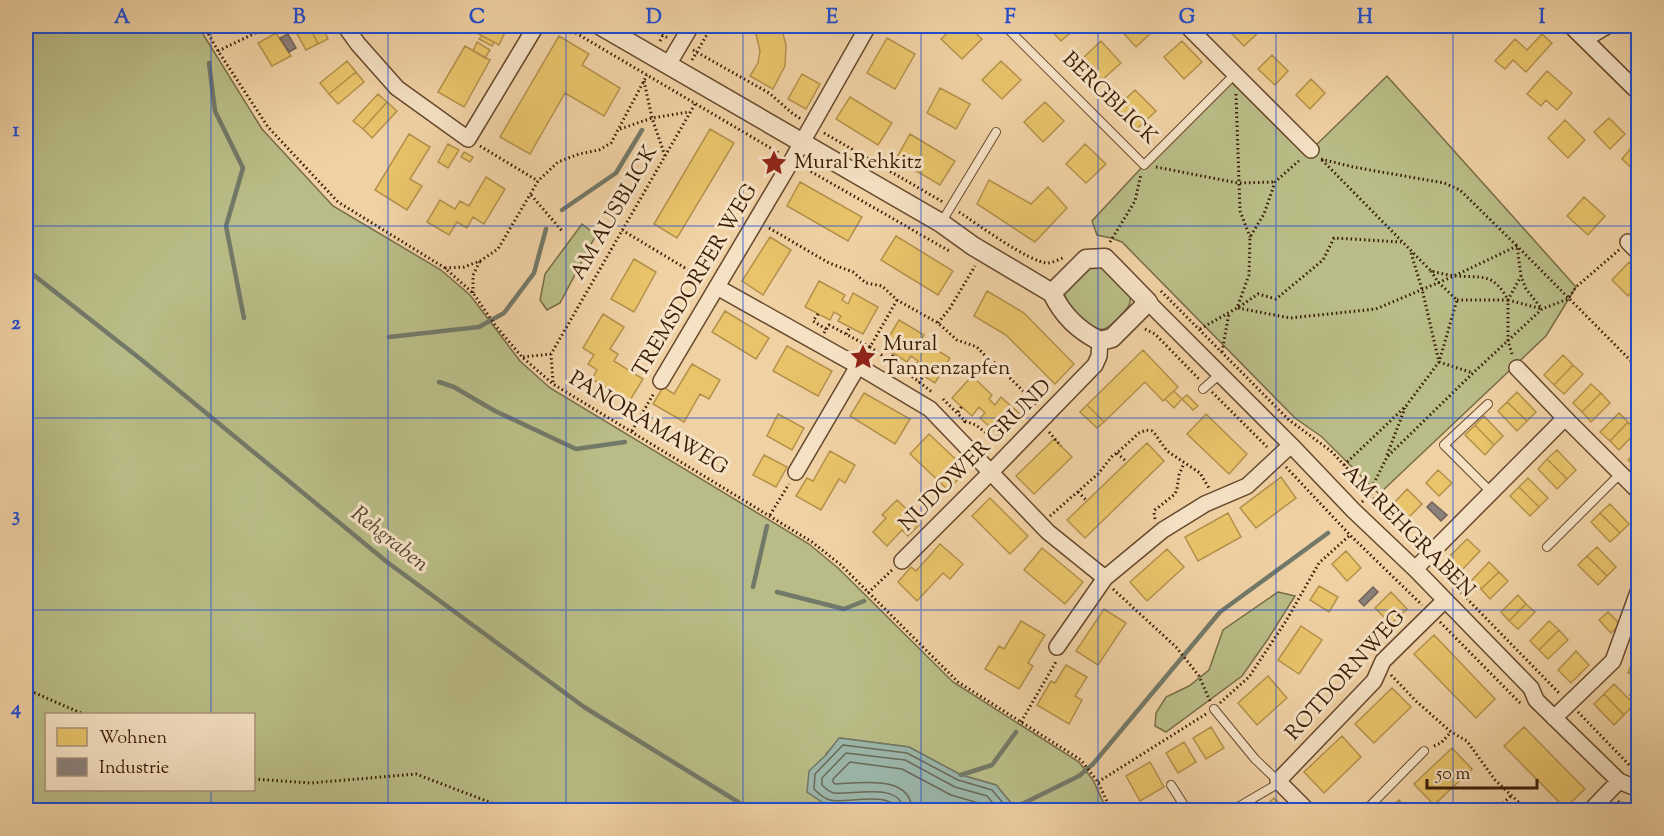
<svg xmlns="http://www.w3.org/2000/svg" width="1664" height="836" font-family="'Sorts Mill Goudy',serif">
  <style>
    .green { fill: #b9bc86; stroke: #786c45; stroke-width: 1.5; fill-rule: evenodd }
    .water { fill: #9bb7ab; stroke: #737968; stroke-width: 1.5 }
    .homes { fill: #e9c46a; stroke: #b4914b; stroke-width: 1.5 }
    .industry { fill: #8a817c; stroke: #716258; stroke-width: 1.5 }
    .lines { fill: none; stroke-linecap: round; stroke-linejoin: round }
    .shore { stroke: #6a6958; stroke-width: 1.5 }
    .stream { stroke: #737968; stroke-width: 4.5 }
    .service-casing { stroke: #66482c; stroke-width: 10 }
    .minor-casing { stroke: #66482c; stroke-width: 18 }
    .tertiary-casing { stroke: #66482c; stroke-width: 21 }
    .path { stroke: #381b04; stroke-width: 3; stroke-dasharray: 1.5 3; stroke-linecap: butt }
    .service { stroke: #f5e1c4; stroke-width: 8 }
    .minor { stroke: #f5e1c4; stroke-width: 15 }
    .tertiary { stroke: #f5e1c4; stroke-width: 18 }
    .grid { fill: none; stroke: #1d4ed8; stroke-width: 1.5; stroke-opacity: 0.55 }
    .labels { text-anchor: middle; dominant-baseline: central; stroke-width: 6; stroke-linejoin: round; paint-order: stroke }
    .street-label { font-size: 21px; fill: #381b04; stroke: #f5e1c4 }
    .poi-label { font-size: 21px; fill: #381b04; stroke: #f5e1c4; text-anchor: start }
    .water-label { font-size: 22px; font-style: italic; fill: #564a36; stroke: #f5e1c4 }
    .neatline { fill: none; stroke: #1d4ed8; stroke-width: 2 }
    .grid-label { font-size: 20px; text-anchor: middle; font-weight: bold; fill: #1d4ed8 }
  </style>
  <rect width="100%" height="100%" fill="#f0d1a4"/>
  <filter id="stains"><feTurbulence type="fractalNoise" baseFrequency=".00333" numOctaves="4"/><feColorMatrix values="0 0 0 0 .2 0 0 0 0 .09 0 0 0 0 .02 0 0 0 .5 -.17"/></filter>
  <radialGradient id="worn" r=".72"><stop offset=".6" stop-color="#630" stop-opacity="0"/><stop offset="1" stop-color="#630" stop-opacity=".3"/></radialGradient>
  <path class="green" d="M26,26h172l64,103 71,77 108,64 29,25 50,66 30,27 259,156 29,24 115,114 126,80 14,18 14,30h-90l-21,-25 -35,-10 -52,-28 -69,-9 -14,16 2,52 48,-1 30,5h-880zM46,714h208v76h-208z
    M1235,74l76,76 76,-74 189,211 -30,49 -167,158 -57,-57 -27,-19 -173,-176 -11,-4 -14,-3 -5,-14 52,-56z
    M582,224l14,11 -36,68 -13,7 -7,-10 5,-26z
    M1103,267l27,27c2,9 -2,14 -8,20 -5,5 -11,13 -18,15 -12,4 -44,-28 -39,-40 4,-7 14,-15 19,-21z
    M1278,592l17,4 -27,43 -26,37 -76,56 -11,-6 1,-13 10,-16 23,-11 20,-16 14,-40z"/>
  <path class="water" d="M839,738l70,9 52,28 35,10 21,25h-111l-30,-5 -48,1 -21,-14 2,-21 17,-16z"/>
  <path class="homes" d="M303,26h6l9,18 -12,6 -11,-20z
    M309,26h13l6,13 -10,5z
    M479,26h29l-9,19 -24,-13z
    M750,26h31l5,19 -1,21 -12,23 -23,-13 8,-13 2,-12 -4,-17z
    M955,26h13l14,13 -20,20 -21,-20z
    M1047,26h31l-17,15z
    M1120,26h25l7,6 -16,15 -18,-20z
    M1231,26h30l2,2 -19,18 -17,-17z
    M1351,26h14l-3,6 -12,-5z
    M1638,31v15l-6,-11z
    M276,33l15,23 -19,10 -14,-23z
    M1542,34l10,9 -26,29 -13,-12 -8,9 -10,-8 20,-22 12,11z
    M482,36l12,6 -2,4 -13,-7z
    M559,36l30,18 -7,11 38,23 -16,28 -39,-23 -35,61 -30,-17z
    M887,38l28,16 -20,35 -28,-16z
    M1101,41l20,22 -19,17 -19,-22z
    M1182,41l20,21 -18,17 -20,-22z
    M477,42l13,8 -5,8 -12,-7z
    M465,46l25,14 -26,47 -26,-15z
    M1272,55l16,16 -13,14 -17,-16z
    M347,61l9,11 -27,22 -9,-11z
    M1001,61l20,19 -19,19 -20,-19z
    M1547,71l25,22 -15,17 -11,-10 -5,6 -14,-12z
    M356,72l8,10 -26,22 -9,-10z
    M802,74l18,10 -14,25 -18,-10z
    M1311,79l14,14 -15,16 -14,-14z
    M940,88l30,16 -14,25 -29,-16z
    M1135,90l21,21 -20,19 -21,-21z
    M378,94l9,8 -24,27 -10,-8z
    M850,97l42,26 -14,22 -42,-26z
    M387,102l10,9 -25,27 -9,-9z
    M1045,102l19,19 -21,21 -19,-20z
    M1609,118l16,16 -15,15 -16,-17z
    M1565,120l20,20 -17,18 -20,-20z
    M710,129l24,14 -57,95 -23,-14z
    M409,134l21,13 -20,32 12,7 -15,24 -32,-20z
    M910,134l45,27 -15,24 -44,-26z
    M1638,140v31l-1,2 -15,-14z
    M448,144l11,6 -11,18 -10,-6z
    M1085,144l21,20 -20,19 -20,-19z
    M464,152l9,5 -3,5 -9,-5z
    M486,177l19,12 -21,35 -11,-7 -6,11 -10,-6 -8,13 -22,-13 13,-22 15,9 5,-8 9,5z
    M989,180l42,24 17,-17 19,21 -32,34 -58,-38z
    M800,182l62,35 -14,24 -61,-35z
    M1584,197l21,19 -17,19 -21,-19z
    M896,236l57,35 -15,24 -57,-35z
    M770,237l21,13 -28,45 -21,-14z
    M634,259l22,13 -22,40 -23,-13z
    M1629,262l9,10v13l-10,11 -16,-16z
    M819,281l26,14 -3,5 6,4 5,-11 25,14 -15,27 -25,-13 3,-5 -7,-4 -4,8 -25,-13z
    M987,291l37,22 50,51 -19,20 -49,-49 -32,-19z
    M725,311l44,27 -13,21 -44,-27z
    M603,314l21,13 -14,22 8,5 -4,7 29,18 -14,23 -37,-23 5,-9 -9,-6 6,-9 -11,-7z
    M899,320l25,15 -7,11 7,4 3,-6 23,14 -15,25 -22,-14 5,-8 -7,-5 -4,6 -24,-15z
    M787,346l45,25 -14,25 -45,-25z
    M1143,350l35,37 -15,14 -18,-19 -41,40 -17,-17z
    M1563,355l10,10 -19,20 -10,-10z
    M692,364l28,16 -11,19 -9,-5 -16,28 -31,-18 10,-17 11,7z
    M1573,365l10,9 -19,20 -10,-9z
    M972,376l20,19 -3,4 6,6 6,-8 21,19 -20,22 -22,-20 5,-5 -6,-6 -7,9 -20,-18z
    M1591,384l10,9 -19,19 -9,-9z
    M1174,391l8,8 -8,9 -9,-9z
    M1517,392l19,20 -9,9 -20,-19z
    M864,393l46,26 -15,25 -45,-28z
    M1601,393l9,10 -19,19 -9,-10z
    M1187,395l11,11 -5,4 -11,-11z
    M1507,402l20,19 -10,10 -19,-20z
    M1087,405l17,17 -7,6 -17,-16z
    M1619,413l9,9 -18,19 -10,-9z
    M778,414l26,14 -12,22 -25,-14z
    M1206,414l41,40 -18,20 -42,-40z
    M1484,416l19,20 -9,9 -19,-20z
    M1628,422l9,9 -18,19 -9,-9z
    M1475,425l19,20 -9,10 -20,-20z
    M929,434l38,36 -19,20 -38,-36z
    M1054,439l18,18 -38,37 -18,-18z
    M1147,443l17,18 -79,77 -18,-18z
    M1638,449v20l-10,-9z
    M1557,450l19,20 -9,9 -20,-20z
    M830,451l25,14 -10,18 -6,-4 -18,31 -25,-14 11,-18 6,3z
    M764,455l23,12 -11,20 -23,-12z
    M1547,459l20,20 -10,10 -19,-20z
    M1438,470l14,13 -13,13 -13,-13z
    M1281,477l15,21 -40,30 -16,-20z
    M1528,478l20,20 -9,9 -20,-20z
    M1519,487l20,20 -9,9 -20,-20z
    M1407,489l15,15 -13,13 -15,-14z
    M990,498l38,38 -18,18 -38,-38z
    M897,500l24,23 -13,13 -6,-6 -15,16 -14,-14 13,-14 -4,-3z
    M1610,504l19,20 -9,9 -20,-20z
    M1228,513l13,24 -43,24 -13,-24z
    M1600,513l20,20 -10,9 -19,-20z
    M1467,539l13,12 -20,21 -13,-13z
    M940,544l23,20 -13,15 -7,-6 -26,28 -19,-19 13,-15 5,4z
    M1597,547l19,20 -9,9 -20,-20z
    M1042,548l41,34 -18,22 -41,-34z
    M1167,549l17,18 -37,34 -17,-19z
    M1346,551l15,17 -14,13 -15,-17z
    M1587,556l20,20 -9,9 -20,-20z
    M1489,562l10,10 -18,17 -9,-9z
    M1499,572l9,9 -18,18 -9,-10z
    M1319,586l19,11 -9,15 -19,-12z
    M1391,592l16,17 -16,15 -16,-16z
    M1518,595l8,9 -17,17 -8,-9z
    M1526,604l9,8 -17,17 -9,-8z
    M1104,609l22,14 -28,42 -22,-14z
    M1608,612l12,12 -9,9 -12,-13z
    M1021,621l24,14 -17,28 5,3 -14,23 -34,-20 14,-23 5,3z
    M1549,621l10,9 -20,20 -9,-9z
    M1301,626l21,14 -23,34 -21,-14z
    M1559,630l9,10 -20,19 -9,-9z
    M1434,635l61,64 -19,19 -62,-64z
    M1637,648h1v14l-5,-2z
    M1576,651l13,14 -18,18 -13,-13z
    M1633,660l5,2v14l-10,-3z
    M1066,665l21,12 -12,19 7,4 -13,24 -32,-19 14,-24 4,2z
    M1268,676l19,22 -30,27 -19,-22z
    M1614,684l20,20 -10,11 -20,-21z
    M1392,688l19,19 -37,36 -19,-19z
    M1604,694l20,21 -10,10 -20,-21z
    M1211,727l13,21 -18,11 -13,-21z
    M1524,727l61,62 -20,19 -61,-62z
    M1342,736l19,21 -37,36 -20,-21z
    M1184,742l12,20 -18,11 -12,-20z
    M1452,748l20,21 -38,36 -20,-21z
    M1150,762l14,25 -24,14 -14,-25z
    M1274,798l12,12h-25z
    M1399,800l9,10h-20z"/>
  <path class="industry" d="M288,34l8,14 -7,4 -9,-14z
    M1432,502l15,13 -6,6 -14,-14z
    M1373,587l5,5 -14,14 -5,-5z
    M1634,688l4,2v10l-8,-5z"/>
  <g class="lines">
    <path class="shore" d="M896,810c-3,-20 -52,-6 -66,-10 -5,-1 -12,-7 -16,-11l1,-15 28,-29 64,8 51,27 34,10 17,20
      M903,810c-1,-28 -50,-15 -69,-17 -5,-1 -8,-4 -12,-8v-7l24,-25 59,7 50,27 32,9 12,14
      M912,810c-1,-36 -52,-27 -77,-26l-2,-2v-3l17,-17 52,7 49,26 31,9 6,6"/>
    <path class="stream" d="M209,63l6,48 28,57 -17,58 18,92
      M562,210l54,-37 26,-43
      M26,269l117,92 244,201 197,145 167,103
      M389,337l90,-10 25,-14 30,-40 12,-44
      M439,382l15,5 41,24 81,38 49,-7
      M753,587l14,-61
      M777,592l67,17 20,-8
      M961,775l31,-10 24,-33
      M1014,808l65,-32 14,-12 127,-152 108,-79"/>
    <g class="service-casing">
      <path id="service" d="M1005,26l139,139 91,-91
        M941,223l55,-91
        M1203,389l17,-15
        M1488,404l-44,41 47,47
        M1547,547l74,-74
        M1214,709l41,50 23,22 -4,5 -41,24
        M1171,785l16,25
        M1366,810l58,-59"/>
    </g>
    <g class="minor-casing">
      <path id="minor" d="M345,26l13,18 39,44 71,51 68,-113
        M1187,26l124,124
        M1571,26l67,66
        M1585,39l22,-13
        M668,65l23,-39
        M1628,242l10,10
        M717,287l141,79 72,43 118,123 57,46
        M1148,302l143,143 62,65 62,59 116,119 5,12 83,81 19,8
        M1517,368l48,50
        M661,381l131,-221 76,-134
        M796,472l62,-106
        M902,561l89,-89 104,-107 4,-9 1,-15
        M1415,569l150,-151 73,73
        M1057,647l48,-69 58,-48 42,-26 42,-18 44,-41
        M1554,718l59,-57 25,-69
        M1307,810l-29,-29 96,-100 9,-20 62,-61
        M1591,810l28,-29"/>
    </g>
    <g class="tertiary-casing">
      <path id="tertiary" d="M601,26l340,197 32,23 79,47c10,21 27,38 48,48l12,-3 36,-36 -43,-44 -19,1 -34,34"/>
    </g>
    <path class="path" d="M204,26l14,25 50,76 70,75 107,66 28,25 22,32 27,32 31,27 259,158 29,23 117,117 123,78 17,22 13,28
      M564,26l215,127
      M646,26l22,12
      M660,41l7,-15
      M693,50l76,43 23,20 9,6
      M218,51l52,-25
      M692,60l20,-34
      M644,81l8,37 13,38
      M1236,94l4,117 10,26
      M620,129l32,-11 37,-6
      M824,133l119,69
      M480,146l58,35
      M1321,159l32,8 91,16 16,7 57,56 4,30 5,13 16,20
      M1322,160l109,111c8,2 16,4 24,5 27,2 38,-4 53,24l34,9
      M803,167l148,85
      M1156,167l82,16 37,-1
      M531,195l32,37
      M959,212c17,11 71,51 89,51 5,0 12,-4 17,-6
      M769,228l60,35 24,9 13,11 16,3 15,14 41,23 19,17 20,7 13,14 5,2 42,42
      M622,230l83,50
      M1110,242l25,-41 6,-27
      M1411,253l11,36 17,73 34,11
      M445,268l19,-1 16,-6 18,-12 40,-68 20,-19 21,-8 20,-4 12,-7 36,-68
      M1161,291l128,129 42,31 40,43 24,33 21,20
      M473,293v-18l7,-14
      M897,300l-27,47 35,24 -2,4
      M1457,300h51
      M1239,307l19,-13 18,5 47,-39 11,-22 67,4
      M1238,308l52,10 86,-9 78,-33 63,-30 121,122
      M818,314l-5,7 13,8
      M938,323l12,-15 25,-42
      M1145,329l10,5 44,45
      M1200,329l37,-21 12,-33 1,-38 14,-23 11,-32 26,-23
      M824,333l5,-8 41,22
      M846,334l4,-7
      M1222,352l7,-39
      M1512,354l-4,-13v-41l13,-24
      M523,357l28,-3
      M890,360l4,-6
      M905,371l27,21
      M553,382l-2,-28 144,-250
      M919,383l4,-7
      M1212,392l55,55
      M943,399l22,22 -2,3
      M958,412l4,-6
      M965,421l11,4 10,8 6,-5
      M632,431l22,-38
      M1049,432l12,14
      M1117,453l10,9
      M1387,455l18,-47
      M1344,465l62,-59 33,-44 18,-62 -19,-18 -7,-11
      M1286,467l64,68 72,70
      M1078,492l9,9
      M1362,502l9,-8 1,-7 15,-30 86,-84 69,-64 26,-10 8,-12 43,-37
      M770,515l19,-31
      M1050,516l48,-42 15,-19 4,-2 22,-20 7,-3 6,1 3,3 12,17 33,22 9,15
      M1155,519l-1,-6 1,-3 20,-16 2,-5 2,-14 5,-12
      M1435,566l124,127
      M1113,589l63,58 23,29 11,25
      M868,593l24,-23
      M1440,622l80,81
      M1391,675l26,27 34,30 16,9 28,39 32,30
      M26,689l57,25
      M1220,703l29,-26 37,-56 33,-58 31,-28
      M1578,712l58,60
      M1021,722l36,-62
      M1434,746l7,-3 10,-11
      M254,779l57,4 105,-9 94,36
      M1098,782l108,-68
      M1618,801l2,2 14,1
      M1486,810l16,-6 10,-9"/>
    <use href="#service" class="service"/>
    <use href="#minor" class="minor"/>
    <use href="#tertiary" class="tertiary"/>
  </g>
  <path class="grid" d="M211,26v688M388,26v784M566,26v784M743,26v784M921,26v784M1098,26v784M1276,26v784M1453,26v784M26,226h1612M26,418h1612M26,610h1612M211,790v20"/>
  <defs>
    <g id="sight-bare" transform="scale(2.07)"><path d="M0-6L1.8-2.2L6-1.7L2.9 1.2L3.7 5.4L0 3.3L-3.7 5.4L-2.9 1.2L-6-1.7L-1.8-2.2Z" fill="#8f2418" stroke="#f5e1c4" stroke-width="2.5" paint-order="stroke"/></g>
  </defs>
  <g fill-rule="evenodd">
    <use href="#sight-bare" x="774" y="163"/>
    <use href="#sight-bare" x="863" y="357"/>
  </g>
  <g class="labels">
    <g class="street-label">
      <text transform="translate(1109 99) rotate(44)">BERGBLICK</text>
      <text transform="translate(615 213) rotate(-60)">AM AUSBLICK</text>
      <text transform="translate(696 281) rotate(-59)">TREMSDORFER WEG</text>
      <text transform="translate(648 424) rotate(31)">PANORAMAWEG</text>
      <text transform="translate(976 456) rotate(-45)">NUDOWER GRUND</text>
      <text transform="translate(1408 532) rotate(45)">AM REHGRABEN</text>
      <text transform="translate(1346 676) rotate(-48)">ROTDORNWEG</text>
    </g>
    <g class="poi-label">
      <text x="794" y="163">Mural Rehkitz</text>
      <text x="883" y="345">Mural<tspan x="883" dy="24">Tannenzapfen</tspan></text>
    </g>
    <g class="water-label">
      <text transform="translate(389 540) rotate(38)">Rehgraben</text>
    </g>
  </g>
  <rect width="1664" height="836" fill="none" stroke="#f0d1a4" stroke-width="66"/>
  <rect x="45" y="713" width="210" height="78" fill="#f5e1c4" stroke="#a99277" stroke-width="1.5"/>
  <rect x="57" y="728" width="30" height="18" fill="#e9c46a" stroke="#a99277" stroke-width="1.5"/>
  <text x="99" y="743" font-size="18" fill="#381b04">Wohnen</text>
  <rect x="57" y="758" width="30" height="18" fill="#8a817c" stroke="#a99277" stroke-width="1.5"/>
  <text x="99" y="773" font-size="18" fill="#381b04">Industrie</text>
  <path d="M1427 779v9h110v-9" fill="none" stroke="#381b04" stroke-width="3"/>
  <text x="1436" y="779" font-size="18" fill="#381b04" stroke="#f5e1c4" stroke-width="4.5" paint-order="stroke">50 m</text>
  <rect x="33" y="33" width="1598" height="770" class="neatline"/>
  <g class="grid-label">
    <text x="122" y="23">A</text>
    <text x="299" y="23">B</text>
    <text x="477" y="23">C</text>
    <text x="654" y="23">D</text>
    <text x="832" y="23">E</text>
    <text x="1010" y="23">F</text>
    <text x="1187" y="23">G</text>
    <text x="1365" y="23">H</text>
    <text x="1542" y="23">I</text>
    <text x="16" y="136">1</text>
    <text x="16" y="329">2</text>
    <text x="16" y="521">3</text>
    <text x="16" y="714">4</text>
  </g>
  <rect width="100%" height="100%" filter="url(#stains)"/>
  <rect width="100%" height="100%" fill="url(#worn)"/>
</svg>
